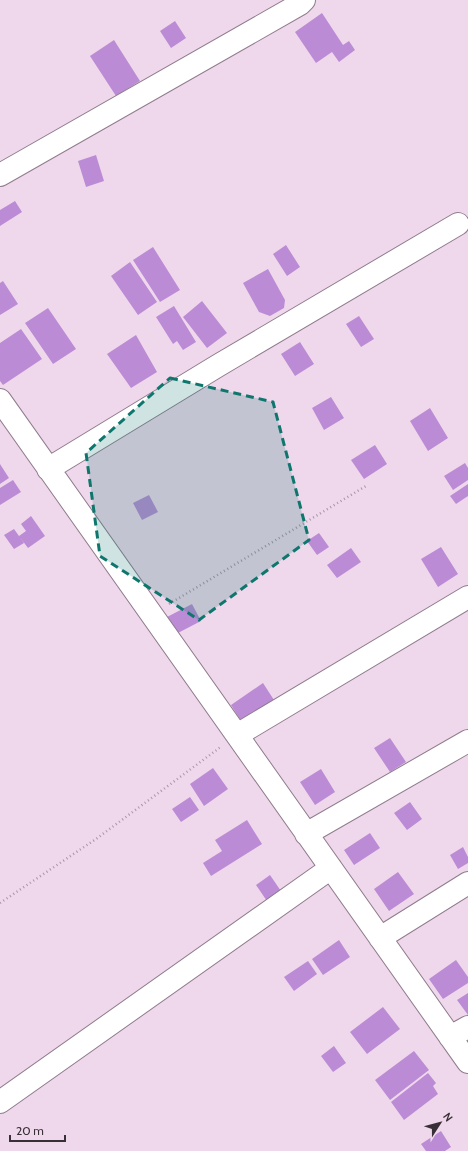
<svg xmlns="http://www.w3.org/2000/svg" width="468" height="1151" font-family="Cabin,sans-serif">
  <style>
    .building { fill: #bb8cd5 }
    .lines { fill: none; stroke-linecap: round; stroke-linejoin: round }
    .street-casing { stroke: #907c8d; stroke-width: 24 }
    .path { stroke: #a896a5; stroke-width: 2.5; stroke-dasharray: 1 3; stroke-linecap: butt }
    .street { stroke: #fff; stroke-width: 22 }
    .marked { fill: #0f766e; fill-opacity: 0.2; stroke: #0f766e; stroke-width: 3; stroke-dasharray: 8 5; stroke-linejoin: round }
  </style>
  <rect width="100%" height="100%" fill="#efd8eb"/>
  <path class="building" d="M322,13l21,32 6,-4 6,9 -16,12 -7,-10 -16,11 -21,-31z
    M175,21l11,17 -15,10 -11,-17z
    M114,40l26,41 -24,15 -26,-40z
    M96,155l8,26 -18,6 -8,-26z
    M15,201l7,11 -22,14v-16z
    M286,245l14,22 -13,9 -14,-22z
    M153,247l27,43 -20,12 -27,-42z
    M130,262l27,40 -19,13 -27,-39z
    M268,269l17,31 -1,8 -14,8 -11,-4 -16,-29z
    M3,281l15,23 -18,11v-32z
    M202,301l25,32 -20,15 -24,-31z
    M174,306l22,36 -13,8 -6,-9 -4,3 -17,-27z
    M48,308l28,41 -23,15 -28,-41z
    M359,316l15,23 -13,8 -15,-23z
    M21,329l21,30 -39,26 -3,-4v-38z
    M136,335l21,37 -26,16 -24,-34z
    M300,342l14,22 -19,12 -14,-22z
    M331,397l13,21 -20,12 -12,-22z
    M430,408l18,30 -20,13 -18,-30z
    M375,445l12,19 -23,15 -13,-19z
    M465,463l3,5v12l-15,10 -9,-14z
    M0,464l9,14 -9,6z
    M13,480l8,12 -21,13v-17z
    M468,484v12l-12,8 -6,-8z
    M149,495l9,17 -16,8 -9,-17z
    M31,516l14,20 -17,12 -9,-12 7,-5 -5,-7z
    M14,529l10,14 -10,6 -10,-14z
    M319,533l10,14 -12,8 -10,-14z
    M441,547l17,27 -20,13 -17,-28z
    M351,548l10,14 -24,16 -10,-13z
    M192,604l9,17 -25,13 -9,-17z
    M263,683l11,17 -33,21 -10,-16z
    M390,738l16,24 -16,10 -16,-24z
    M213,768l15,21 -24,17 -14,-22z
    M321,769l14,23 -20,13 -15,-23z
    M190,797l9,13 -18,12 -9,-13z
    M410,802l12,17 -15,11 -13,-17z
    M247,820l15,24 -51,32 -8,-13 19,-12 -7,-11z
    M370,833l10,15 -26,17 -10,-15z
    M463,847l5,10v6l-10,6 -8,-14z
    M398,872l16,22 -25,17 -15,-22z
    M270,875l13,19 -14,10 -13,-19z
    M339,940l11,17 -27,18 -11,-16z
    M456,960l12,17v6l-25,16 -14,-20z
    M308,961l9,13 -23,17 -10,-14z
    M468,993v22l-11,-15z
    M383,1007l17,22 -33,25 -17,-22z
    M334,1046l12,17 -13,9 -12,-16z
    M414,1051l15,19 -39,30 -15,-20z
    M428,1073l8,10 -3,3 5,8 -34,26 -13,-18z
    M441,1131l10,16 -6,4h-19l-5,-7z"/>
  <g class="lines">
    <g class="street-casing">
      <path id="street" d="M0,175l300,-171 4,-4
        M0,400l468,662
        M48,469l171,-104 239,-141
        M237,735l231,-138
        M306,834l162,-93
        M380,938l88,-55
        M450,1037l18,-10
        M0,1102l331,-234"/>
    </g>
    <path class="path" d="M169,604l197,-118
      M0,903l96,-64 126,-93"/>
    <use href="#street" class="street"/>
  </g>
  <path class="marked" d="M170,378l103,24 36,138 -110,80 -99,-64 -14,-103z"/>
  <g transform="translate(440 1123) rotate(54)" stroke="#efd8eb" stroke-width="3" paint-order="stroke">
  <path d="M0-3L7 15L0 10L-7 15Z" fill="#393037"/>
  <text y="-6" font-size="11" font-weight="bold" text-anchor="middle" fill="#393037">N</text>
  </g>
  <path d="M10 1135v6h55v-6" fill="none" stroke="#393037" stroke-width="2"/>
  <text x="16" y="1135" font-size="12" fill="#393037" stroke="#efd8eb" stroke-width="3" paint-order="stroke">20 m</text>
</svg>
